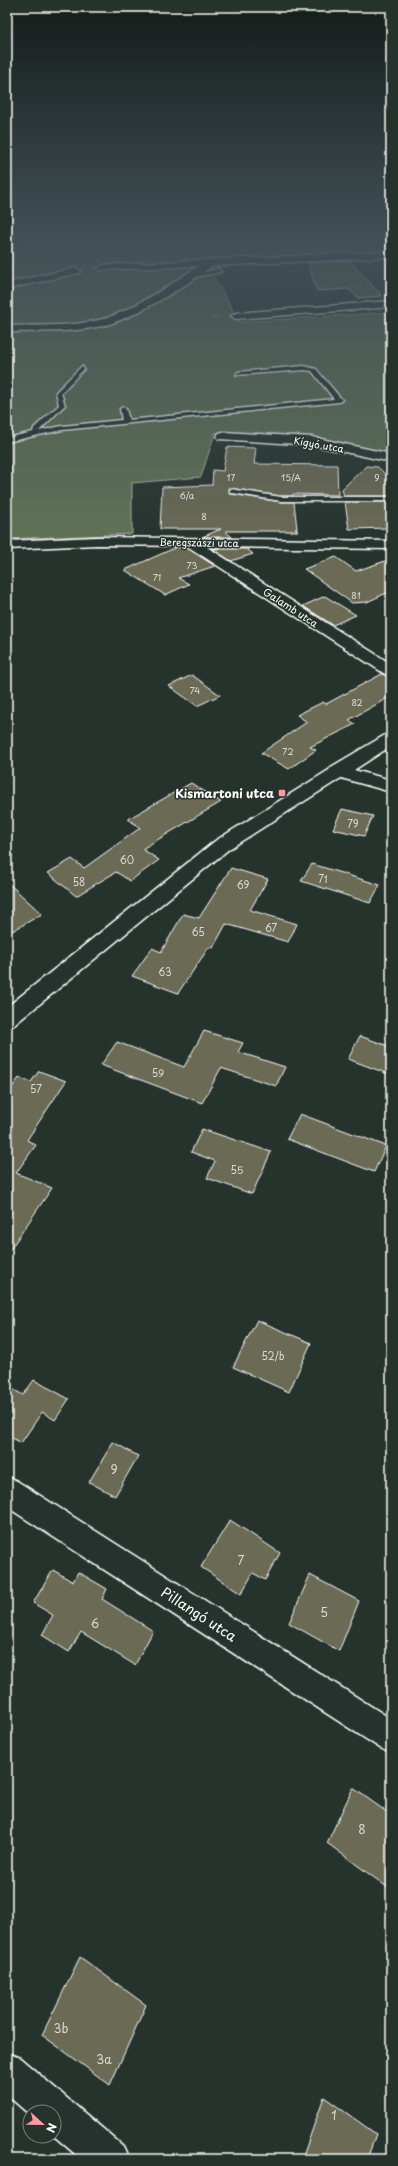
<svg xmlns="http://www.w3.org/2000/svg" width="398" height="2166" font-family="'Playpen Sans',sans-serif">
  <style>
    .green { fill: #617254; stroke: #b0b8aa }
    .building { fill: #6b6a55; stroke: #fff }
    .lines { fill: none; stroke-linecap: round; stroke-linejoin: round }
    .lane-casing { stroke: #fff; stroke-width: 3 }
    .street-casing { stroke: #fff; stroke-width: 3 }
    .path { stroke: #fff; stroke-width: 1; stroke-dasharray: 0.5 1.5; stroke-linecap: butt }
    .lane { fill: #26332d; fill-rule: evenodd }
    .street { fill: #26332d; fill-rule: evenodd }
    .poi-dot { fill: #ff9aa2; stroke: #26332d; stroke-width: 1.5 }
    .labels { text-anchor: middle; dominant-baseline: central; stroke-width: 3; stroke-linejoin: round; paint-order: stroke }
    .far-number-label { font-size: 9px; fill: #dadad4 }
    .far-street-label { font-size: 10px; fill: #fff; stroke: #26332d }
    .number-label { font-size: 10px; fill: #dadad4 }
    .poi-label { font-size: 12px; font-weight: bold; fill: #fff; stroke: #26332d; text-anchor: end }
    .near-number-label { font-size: 12px; fill: #dadad4 }
    .near-street-label { font-size: 14px; fill: #fff; stroke: #26332d }
  </style>
  <rect width="100%" height="100%" fill="#26332d"/>
  <filter id="ink" filterUnits="userSpaceOnUse"><feTurbulence type="fractalNoise" baseFrequency=".025" numOctaves="2"/><feDisplacementMap in="SourceGraphic" scale="8" xChannelSelector="R" yChannelSelector="G"/><feConvolveMatrix kernelMatrix="1 2 1 2 8 2 1 2 1" color-interpolation-filters="sRGB"/></filter>
  <g filter="url(#ink)">
    <path class="green" d="M7,240h384v12l-186,11 35,59 151,-10v141l-24,-4 -43,-10 -109,-6 -14,44 -69,6v51l-125,5z"/>
    <path class="building" d="M304,249h22l1,4 -21,1z
      M350,261l32,35 -24,2 -9,-9 -32,2 -9,-28z
      M227,447l29,1 -2,16 83,1 1,30 -45,-1v2h-12l-52,-8 1,6 51,8h13l3,27h-2l3,2h-73l7,6h-30l19,-8h-61l2,-42 50,-2 1,-15 10,1z
      M366,466l12,1 7,7h6v22h-47l-2,-7z
      M345,502h46v26l-42,1z
      M177,547l10,1 28,18 -37,12 11,6 -24,11 -40,-25z
      M212,549h35l6,5 -22,7z
      M336,557l20,14 35,-12v32l-24,11 -15,1 -48,-34z
      M325,596l8,5 23,14 -23,10 -30,-19z
      M382,674l9,3v19l-42,24 6,4 -45,23 6,3 -27,19 -28,-16 46,-31 -10,-7 26,-13 3,2z
      M192,675l28,20 -23,11 -28,-20z
      M191,783l30,19 -79,47 17,11 -29,21 -14,-9 -40,24 -28,-23 24,-14 12,9 56,-40 -12,-9z
      M342,809l31,7 -9,20 -31,-7z
      M312,864l55,17 13,4 -10,18 -69,-22z
      M231,868l37,11 -18,31 47,14 -9,18 -62,-18 -13,24 -4,-1 -31,46 -46,-17 20,-28 9,4 22,-38 16,4z
      M7,882l35,32 -35,20z
      M204,1031l39,12 -5,9 47,15 -9,19 -55,-18 -19,35 -101,-38 16,-23 67,25z
      M360,1036l31,11v28l-43,-16z
      M39,1071l27,10 -39,59 9,5 -20,28 36,15 -45,66v-160l12,-16 12,4z
      M300,1114l86,32 -12,26 -87,-33z
      M202,1129l69,23 -19,42 -45,-16 8,-17 -24,-9z
      M257,1320l54,23 -22,49 -56,-25z
      M34,1380l35,19 -14,21 -13,-8 -21,31 -14,-8v-49l16,9z
      M113,1442l25,14 -23,40 -26,-14z
      M230,1520l50,33 -15,27 -12,-7 -12,21 -40,-27z
      M53,1570l20,12 5,-10 29,17 -5,10 51,32 -18,34 -54,-33 -12,20 -27,-17 11,-20 -20,-12z
      M310,1575l49,26 -20,50 -50,-28z
      M353,1788l38,27v75l-64,-47z
      M80,1957l66,48 -36,80 -68,-50z
      M324,2097l52,37 -9,25h-65z"/>
    <g class="lines">
      <g class="lane-casing">
        <path id="lane" d="M219,269l2,3 -31,6 -3,-2z
          M82,366l2,3 -23,24 4,12 -26,26 23,-5 60,-6 -2,-11 3,-2 3,2 3,11 205,-21 -22,-28 -8,-1 -68,5 2,-3 66,-6 12,3 26,31 -3,2 -277,28 -55,12v-4l26,-6 1,-4 25,-23 -3,-13z
          M230,489l51,8h110v4h-110l-48,-8h-3z"/>
      </g>
      <g class="street-casing">
        <path id="street" d="M391,251v6l-179,9c-24,19 -81,54 -110,60 -31,7 -63,5 -95,6v-6c30,-1 62,1 92,-6 30,-7 73,-36 99,-54l-98,4 -2,-2 5,-3z
          M76,268l5,3 -2,2 -72,16v-6z
          M391,301v6l-155,12 -5,-3 5,-3z
          M223,432l89,5 79,17v8l-79,-17 -93,-6 -2,-3 2,-3z
          M97,537l294,4v8l-184,-2 184,117v12l-6,-2 -198,-128 -90,-1 -90,4v-8z
          M391,734v12l-37,24 37,10v12l-50,-14 -112,71 -215,176 -7,2v-20l208,-166 114,-71 2,-3 54,-32z
          M7,1477l10,4 374,238v34l-11,-5 -373,-241z
          M7,2053l13,5 103,88 6,13h-48l-27,-23v-24h-24v3l-23,-20z"/>
      </g>
      <path class="path" d="M220,286l9,17
        M212,318l7,-1"/>
      <use href="#lane" class="lane"/>
      <use href="#street" class="street"/>
    </g>
  </g>
  <linearGradient id="sky" x2="0" y2="1"><stop stop-color="#151c19"/><stop offset="0.44" stop-color="#415057"/><stop offset="1" stop-color="#415057" stop-opacity="0"/></linearGradient>
  <rect width="398" height="544" fill="url(#sky)"/>
  <rect class="poi-dot" x="278" y="789" width="8" height="8" rx="2"/>
  <g class="labels">
    <g class="far-number-label">
      <text x="231" y="477">17</text>
      <text x="291" y="477">15/A</text>
      <text x="377" y="477">9</text>
      <text x="187" y="495">6/a</text>
      <text x="204" y="516">8</text>
      <text x="192" y="565">73</text>
      <text x="157" y="577">71</text>
      <text x="356" y="595">81</text>
      <text x="195" y="690">74</text>
      <text x="357" y="702">82</text>
      <text x="288" y="751">72</text>
    </g>
    <g class="far-street-label">
      <text transform="translate(319 444) rotate(10)">Kígyó utca</text>
      <text transform="translate(199 542) rotate(1)">Beregszászi utca</text>
      <text transform="translate(291 607) rotate(33)">Galamb utca</text>
    </g>
    <g class="number-label">
      <text x="353" y="823">79</text>
      <text x="127" y="859">60</text>
      <text x="323" y="878">71</text>
      <text x="79" y="881">58</text>
      <text x="243" y="884">69</text>
      <text x="271" y="927">67</text>
      <text x="198" y="931">65</text>
      <text x="165" y="971">63</text>
      <text x="158" y="1072">59</text>
      <text x="36" y="1088">57</text>
      <text x="237" y="1169">55</text>
      <text x="273" y="1355">52/b</text>
    </g>
    <g class="poi-label">
      <text x="274" y="793">Kismartoni utca</text>
    </g>
    <g class="near-number-label">
      <text x="114" y="1469">9</text>
      <text x="241" y="1560">7</text>
      <text x="324" y="1612">5</text>
      <text x="95" y="1623">6</text>
      <text x="362" y="1829">8</text>
      <text x="61" y="2028">3b</text>
      <text x="104" y="2059">3a</text>
      <text x="334" y="2115">1</text>
    </g>
    <g class="near-street-label">
      <text transform="translate(199 1614) rotate(33)">Pillangó utca</text>
    </g>
  </g>
  <rect width="398" height="2166" fill="none" stroke="#26332d" stroke-width="24"/>
  <rect x="12" y="12" width="374" height="2142" fill="none" stroke="#fff" stroke-width="1.5" filter="url(#ink)"/>
  <g transform="translate(42 2124) rotate(112)"><circle r="19" fill="#26332d" stroke="#7d8581"/>
  <path d="M0-3L7 15L0 10L-7 15Z" fill="#ff9aa2"/>
  <text y="-6" font-size="11" font-weight="bold" text-anchor="middle" fill="#ffffff">N</text>
  </g>
</svg>
